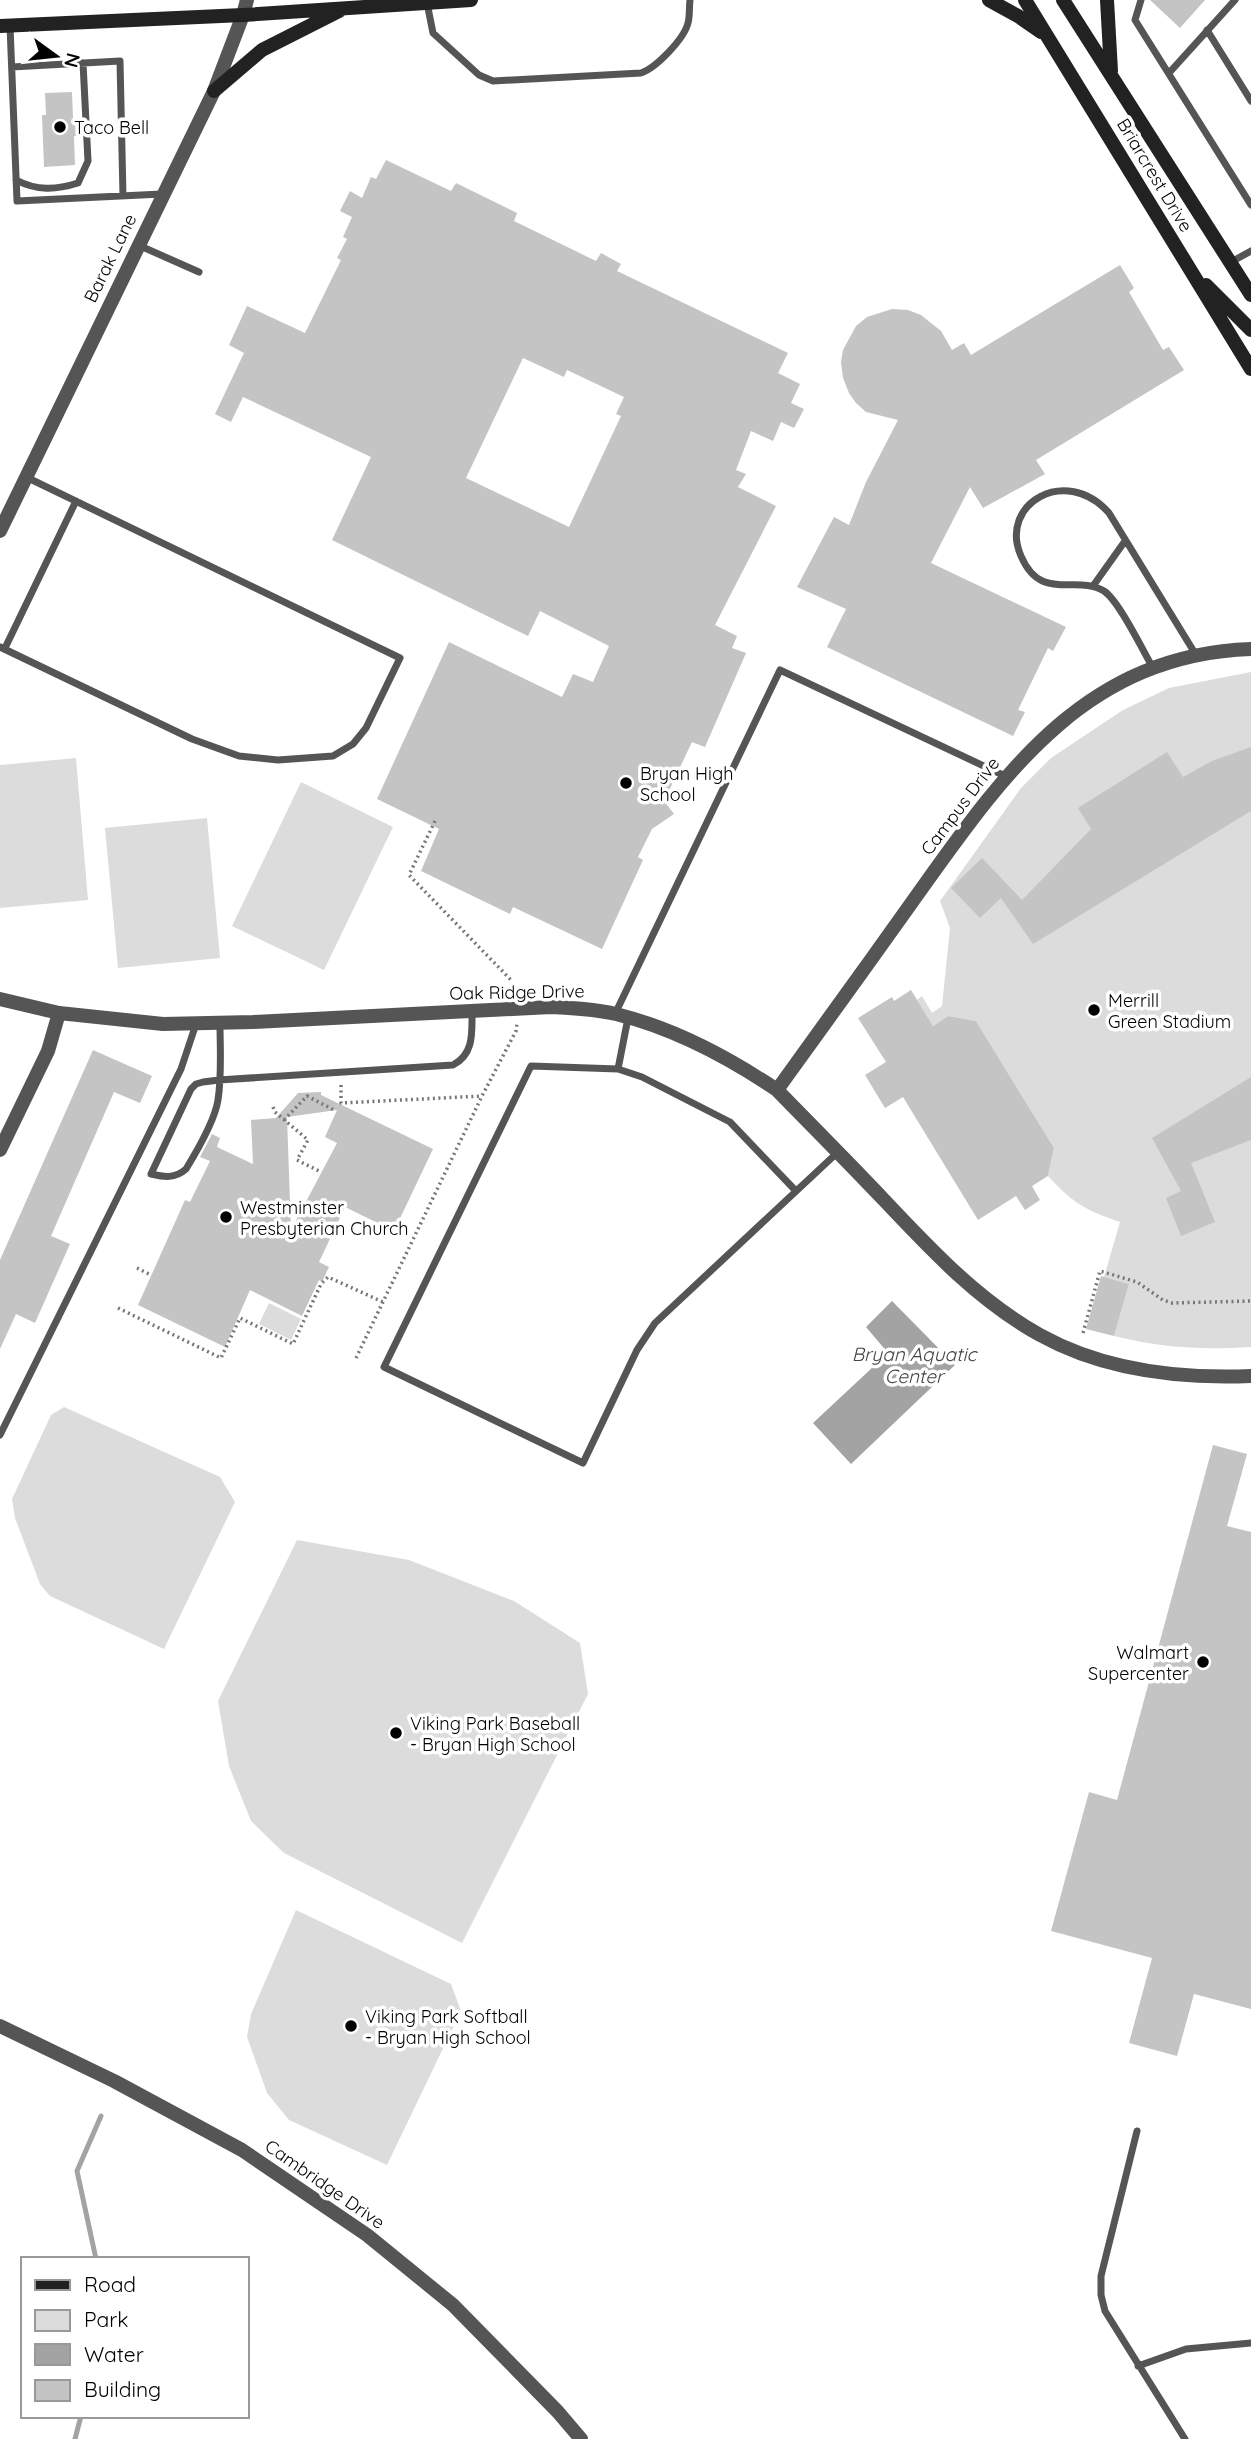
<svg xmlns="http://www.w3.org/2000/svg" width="1251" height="2439" font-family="Quicksand,sans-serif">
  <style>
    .green { fill: #dcdcdc }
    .water { fill: #a3a3a3 }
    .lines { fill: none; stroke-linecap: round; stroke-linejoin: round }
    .stream { stroke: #a3a3a3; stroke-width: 5 }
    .building { fill: #c4c4c4; fill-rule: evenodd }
    .path { stroke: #777; stroke-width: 3.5; stroke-dasharray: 2 3.5; stroke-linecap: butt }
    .service { stroke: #555; stroke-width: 7 }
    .minor { stroke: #555; stroke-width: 14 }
    .tertiary { stroke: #555; stroke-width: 14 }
    .secondary { stroke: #222; stroke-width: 14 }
    .poi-dot { fill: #000; stroke: #fff; stroke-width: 2.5 }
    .labels { text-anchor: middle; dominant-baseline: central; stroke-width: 7; stroke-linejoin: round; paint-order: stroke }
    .poi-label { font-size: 18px; fill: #000; stroke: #fff; text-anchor: start }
    .street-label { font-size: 18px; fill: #000; stroke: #fff }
    .water-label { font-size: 19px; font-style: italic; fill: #444; stroke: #fff }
  </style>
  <rect width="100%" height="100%" fill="#fff"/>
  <path class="green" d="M1251,672v675c-51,3 -87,1 -137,-11l15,-52 -25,-7 16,-55c-36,-13 -45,-17 -72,-46l6,-28 -78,-127 -28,-5 -15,10 -16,-26 5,-4 10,17 10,-7 8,-78 -10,-27 81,-113 30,-30 72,-48 46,-22z
    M76,758l12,142 -88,8v-143z
    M301,782l92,45 -69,143 -92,-44z
    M207,818l13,140 -102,10 -13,-140z
    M269,1303l32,16 -10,21 -32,-16z
    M64,1407l156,70 15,25 -71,147 -114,-53 -10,-12 -25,-66 -3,-19 39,-84z
    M297,1540l112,20 105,41 66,42 8,51 -126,249 -178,-90 -33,-32 -22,-55 -11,-65z
    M296,1910l155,74 10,27 -74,154 -98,-45 -22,-27 -20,-56 4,-23z"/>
  <path class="water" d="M892,1301l63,64 -104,99 -38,-41 75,-70 -22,-26z"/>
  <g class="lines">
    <path class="stream" d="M96,2259l-19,-88 24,-55
      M75,2439l6,-23"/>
  </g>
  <path class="building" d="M1150,0h55l-25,28z
    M72,92l1,26h5v18h-4l1,29 -31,2 -2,-52h4l-1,-22z
    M386,160l65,31 5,-8 61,30 -3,8 82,40 5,-8 20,11 -4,7 171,82 -10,20 22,11 -9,19 13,6 -10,19 -13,-6 -8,19 -22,-10 -15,39 10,4 -8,13 38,19 -61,119 22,11 -5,12 14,5 -41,94 -13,-5 -28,59 10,13 -22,15 -14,28 5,3 -41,89 -89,-42 -3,7 -89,-43 18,-42 -62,-30 72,-157 113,55 11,-23 20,8 16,-36 -69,-35 -12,25 -196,-96 39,-83 -128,-60 -12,25 -16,-8 29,-61 -15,-8 18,-39 58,27 36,-73 -4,-2 10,-19 -4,-2 9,-20 -12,-6 10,-20 12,7 9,-21 5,2zM523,358l41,19 3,-7 57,27 -8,17 5,2 -52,111 -103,-49z
    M1120,265l14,23 -5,4 34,58 6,-3 15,23 -148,90 9,14 -62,34 -13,-21 -39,76 135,64 -13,24 -5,-3 -30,62 7,2 -12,24 -186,-89 19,-38 -49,-22 37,-70 15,8 17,-43 32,-62 -32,-8 -10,-9 -7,-10 -6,-15 -2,-16 2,-12 13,-24 11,-9 25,-8 16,1 13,5 20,16 11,19 12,-7 7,12z
    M1251,747v64l-218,133 -32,-46 -21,20 -29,-30 31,-30 40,42 69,-71 -13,-21 89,-56 16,25 29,-16z
    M911,990l22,36 15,-10 28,5 78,127 -6,28 -16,10 8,14 -15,10 -9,-14 -38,24 -75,-123 -18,11 -20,-33 21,-13 -28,-44 34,-21 2,4z
    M93,1050l59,26 -12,27 -26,-11 -63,144 19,8 -35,79 -19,-9 -16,35v-89z
    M1251,1077v63l-60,23 24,59 -34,14 -15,-38 15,-7 -29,-53z
    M321,1092v3l112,54 -39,82 -49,-24 -26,55 10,5 -7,15 -3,-2 -17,36 -52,-26 -25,57 -87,-42 47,-105 5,2 20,-41 -10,-4 12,-23 8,4 -3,9 36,17 -2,-44 25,-2 22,-25zM337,1110l-12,27 12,6 -46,87 -4,-113z
    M1101,1276l28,8 -15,52 -28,-7z
    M1213,1445l34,9 -20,72 24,6v477l-57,-15 -17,62 -48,-13 23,-85 -101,-27 38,-139 28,8z"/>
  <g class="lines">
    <path class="path" d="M435,821l-26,54 102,105 3,13
      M341,1085v18l141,-7
      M273,1107l2,5 33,28 -11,20 24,12
      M284,1120l23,-24 29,15
      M137,1268l14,7
      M118,1308l103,50 19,-40 53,26 28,-60 7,-7 55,25
      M1083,1333l17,-62 37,11 26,18 9,3 79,-2
      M356,1358l126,-262 34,-65 1,-7"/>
    <path class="service" d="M1141,0l-6,20 116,185
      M427,3l6,30 46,42 14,6 148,-8c15,-5 43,-34 47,-50 2,-7 1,-16 2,-23
      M10,26l7,175 145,-7
      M1207,30l44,71
      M12,67l108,-6 3,135
      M1169,73l66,-73
      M16,180c21,11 40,10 62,3l10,-22 -5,-98
      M138,245l61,27
      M1231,262l20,-11
      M1093,586l32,-45
      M0,647l192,92 47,17 39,4 55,-4 20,-12 13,-16 34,-70 -374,-181
      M5,648l71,-147
      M1153,668c-10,-17 -34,-67 -49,-77 -28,-17 -63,12 -83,-35 -23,-52 45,-92 88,-43l87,142
      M615,1014l165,-344 225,106
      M220,1023c0,25 2,52 -2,77 -3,20 -21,51 -32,69 -11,10 -22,8 -35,5l40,-85 5,-5 7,-2 16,-2 234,-15c21,-11 19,-32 19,-53
      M618,1069l10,-51
      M795,1190l-65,-68 -88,-45 -24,-8 -87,-3 -147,301 199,96 54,-113 18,-27 183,-171
      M0,1435l181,-366 15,-45
      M1137,2131l-36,145v19l4,16 80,128
      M1138,2366l48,-17 65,-6"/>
    <path class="minor" d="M243,15l4,-15
      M0,999l59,14 104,11 90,-2 298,-15c22,1 44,2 65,7 57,14 112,43 161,76 36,37 72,73 107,110 48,51 95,101 156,135 65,36 139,44 211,41
      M777,1090c44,-61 89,-123 133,-185 89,-124 170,-250 341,-256
      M0,1150l48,-99 11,-38"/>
    <path class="tertiary" d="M0,531l214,-440 29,-76
      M0,2026l114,55 128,69 125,85 86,70 105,107 23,27"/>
    <path class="secondary" d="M989,0l29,16 23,16
      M1025,0l226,369
      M1063,0l188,295
      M1107,0l4,71
      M0,26l243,-11 228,-15
      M214,91l48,-41 77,-39
      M1206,285l45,45"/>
  </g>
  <g class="poi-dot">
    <circle cx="60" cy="127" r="7"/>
    <circle cx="626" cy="783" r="7"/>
    <circle cx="1094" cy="1010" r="7"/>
    <circle cx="226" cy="1217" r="7"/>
    <circle cx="1203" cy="1662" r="7"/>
    <circle cx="396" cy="1733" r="7"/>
    <circle cx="351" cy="2026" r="7"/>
  </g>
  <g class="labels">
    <g class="poi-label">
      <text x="74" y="127">Taco Bell</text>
      <text x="640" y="773">Bryan High<tspan x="640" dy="21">School</tspan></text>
      <text x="1108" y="1000">Merrill<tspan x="1108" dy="21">Green Stadium</tspan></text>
      <text x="240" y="1207">Westminster<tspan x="240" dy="21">Presbyterian Church</tspan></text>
      <text x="1189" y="1652" text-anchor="end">Walmart<tspan x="1189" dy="21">Supercenter</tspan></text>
      <text x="410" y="1723">Viking Park Baseball<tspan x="410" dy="21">- Bryan High School</tspan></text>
      <text x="365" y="2016">Viking Park Softball<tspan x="365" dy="21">- Bryan High School</tspan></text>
    </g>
    <g class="street-label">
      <text transform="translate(1155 175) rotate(59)">Briarcrest Drive</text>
      <text transform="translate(110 258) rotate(-64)">Barak Lane</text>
      <text transform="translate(960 806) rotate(-53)">Campus Drive</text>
      <text transform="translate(517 992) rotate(-1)">Oak Ridge Drive</text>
      <text transform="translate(325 2184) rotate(35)">Cambridge Drive</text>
    </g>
    <g class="water-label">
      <text x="914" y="1354">Bryan Aquatic<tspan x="914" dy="22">Center</tspan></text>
    </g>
  </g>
  <rect x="21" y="2257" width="228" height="161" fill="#ffffff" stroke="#999999" stroke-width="2"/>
  <rect x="35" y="2280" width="35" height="10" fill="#222222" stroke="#999999" stroke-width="2"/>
  <text x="84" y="2292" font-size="21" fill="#000000">Road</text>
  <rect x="35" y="2310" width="35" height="21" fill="#dcdcdc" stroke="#999999" stroke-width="2"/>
  <text x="84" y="2327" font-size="21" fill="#000000">Park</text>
  <rect x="35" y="2344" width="35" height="21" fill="#a3a3a3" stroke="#999999" stroke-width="2"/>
  <text x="84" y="2362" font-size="21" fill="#000000">Water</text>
  <rect x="35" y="2380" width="35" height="21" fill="#c4c4c4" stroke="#999999" stroke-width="2"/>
  <text x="84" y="2397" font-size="21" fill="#000000">Building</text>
  <g transform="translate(56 56) rotate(105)" stroke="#ffffff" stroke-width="5" paint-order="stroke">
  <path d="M0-5L12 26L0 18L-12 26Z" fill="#000000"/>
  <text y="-10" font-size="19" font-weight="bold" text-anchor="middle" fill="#000000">N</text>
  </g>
</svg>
